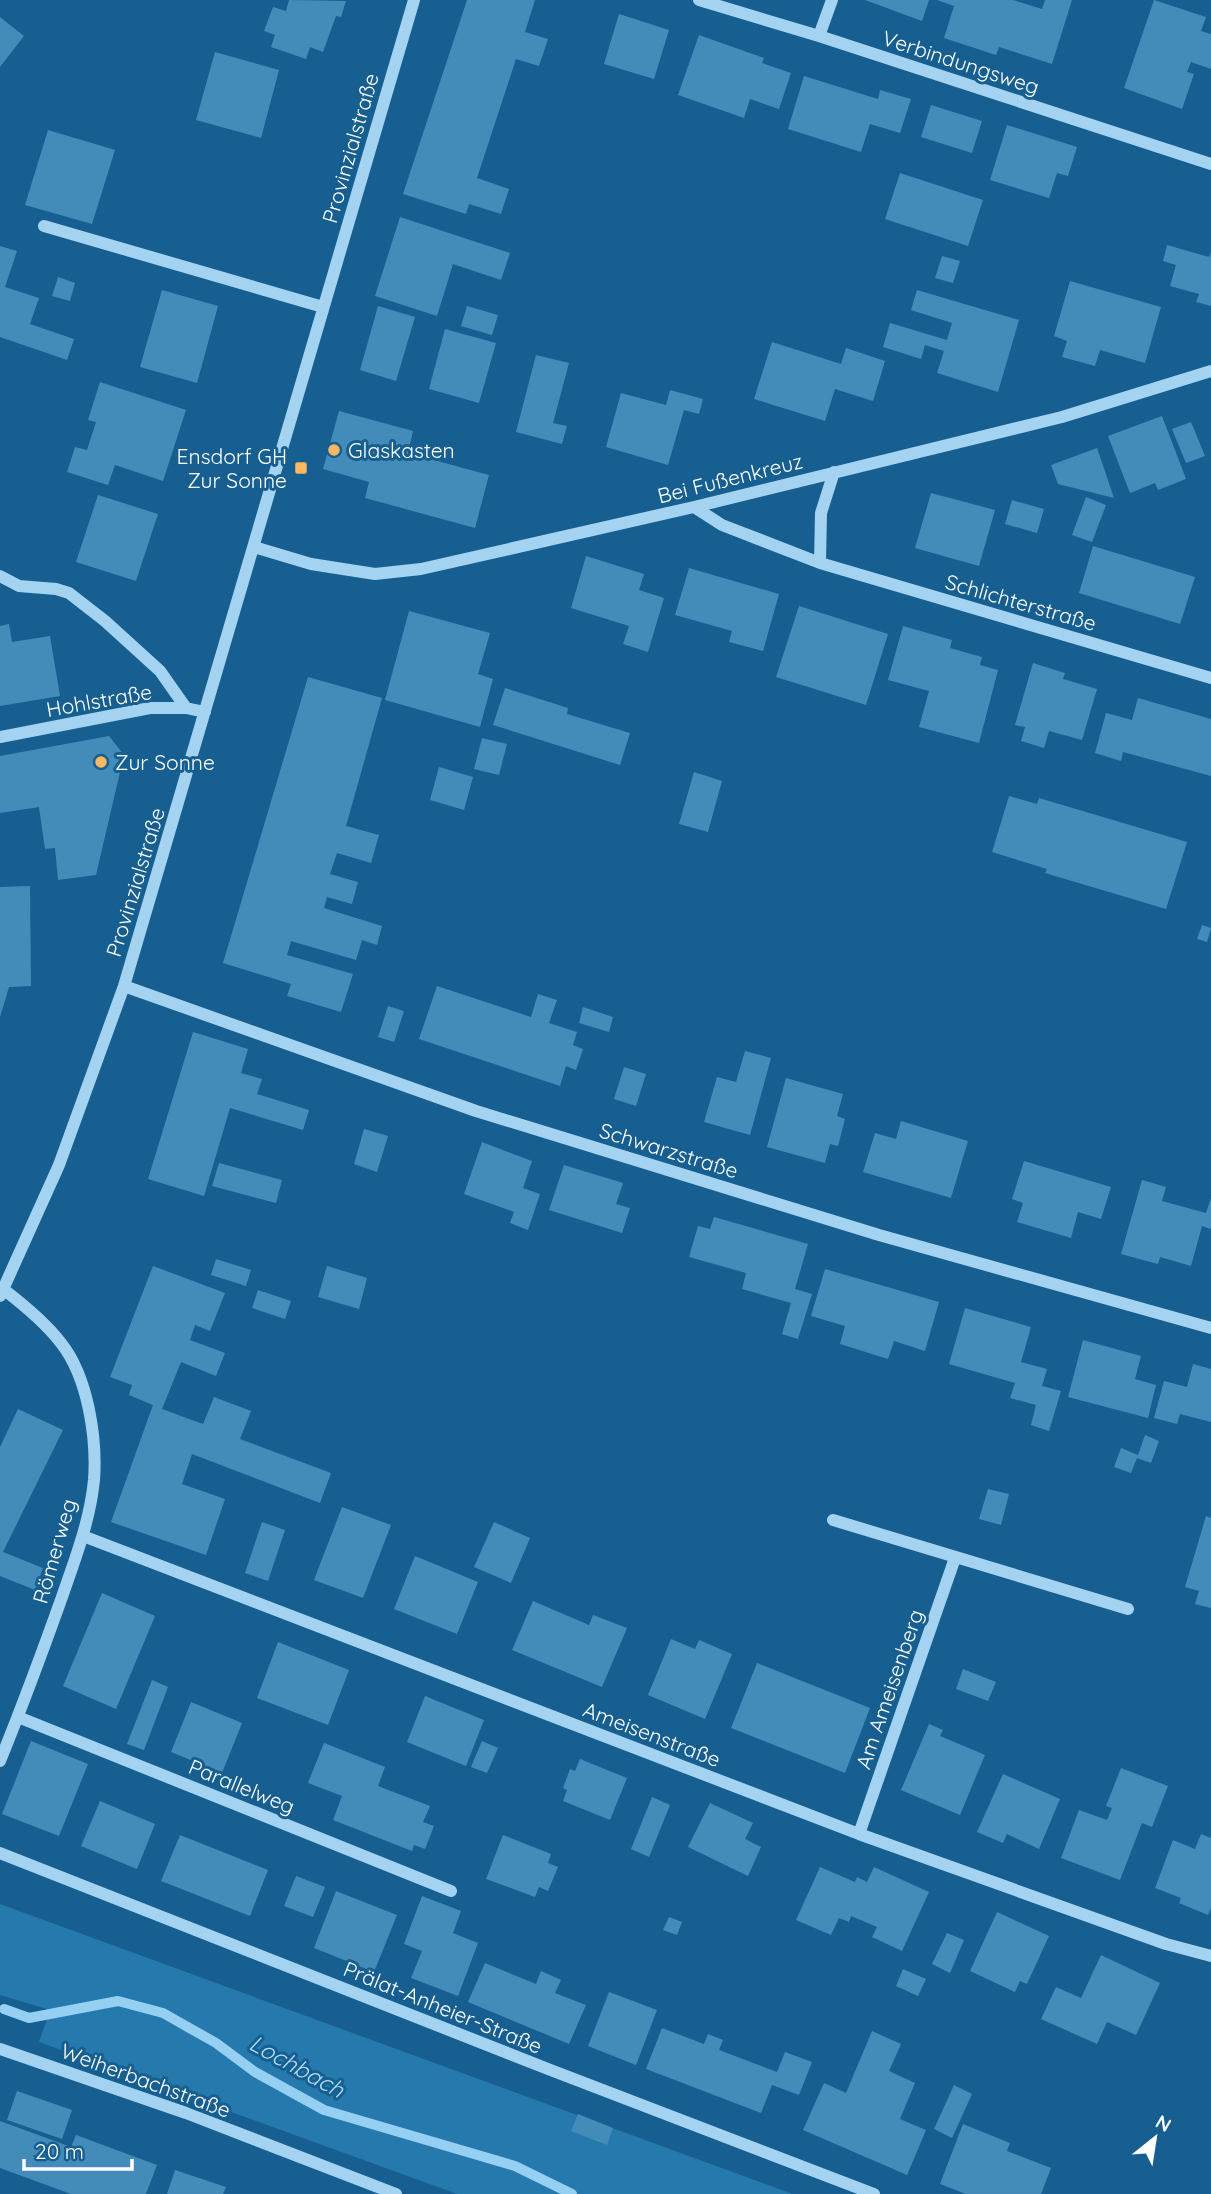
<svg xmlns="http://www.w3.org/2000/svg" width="1211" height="2194" font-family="Quicksand,sans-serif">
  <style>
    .green { fill: #2579ad }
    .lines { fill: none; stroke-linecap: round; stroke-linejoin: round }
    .stream { stroke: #95d0f3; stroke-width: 10 }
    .building { fill: #438cba }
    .minor { stroke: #a3d3f0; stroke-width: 12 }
    .poi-dot { fill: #ffb862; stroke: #165f90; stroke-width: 2.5 }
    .labels { text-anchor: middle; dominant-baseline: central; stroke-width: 6; stroke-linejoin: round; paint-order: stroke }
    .street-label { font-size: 21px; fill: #fff; stroke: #165f90 }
    .poi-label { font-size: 21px; fill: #fff; stroke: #165f90; text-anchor: start }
    .water-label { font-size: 23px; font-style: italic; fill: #afdcf7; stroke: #165f90 }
  </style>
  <rect width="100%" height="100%" fill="#165f90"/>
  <path class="green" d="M0,1904l793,290h-336l-418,-152 11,-32 -50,-15z"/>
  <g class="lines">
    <path class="stream" d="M4,2009l25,9 89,-17 45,12 53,30 39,29 69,38 191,56 57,28"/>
  </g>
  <path class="building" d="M289,0l57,1 -5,16 -5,-1 -13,36 -13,-5 -4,12 -35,-12 4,-12 -11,-4 9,-24 13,4z
    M467,0h68l-10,32 23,7 -9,27 -23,-7 -39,119 32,11 -8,25 -32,-10 -3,10 -63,-20z
    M865,0h64l-7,21z
    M1013,0l29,9 3,-9h27l-20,64 -53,-17 -3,8 -52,-17 10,-32 -17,-6z
    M1154,0l52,17 -5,14 10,3v35l-20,-7 -4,10 7,2 -12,35 -58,-21z
    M619,14l50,16 -15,49 -50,-15z
    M0,17l24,19 -24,31z
    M699,35l65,23 -2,5 29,10 -12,36 -29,-10 -6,19 -66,-23z
    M215,52l64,18 -18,68 -65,-18z
    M804,76l74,23 2,-9 31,9 -11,34 -30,-9 -9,28 -73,-23z
    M931,105l51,16 -10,32 -51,-16z
    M1007,125l70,22 -9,29 -11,-3 -8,25 -59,-18z
    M48,130l67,20 -23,74 -67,-19z
    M900,173l83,27 -15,46 -83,-27z
    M400,217l110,36 -9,27 -48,-16 -16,52 -62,-20z
    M1167,245l42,12 2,-5v54l-15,-4 3,-8 -29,-8 6,-21 -13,-4z
    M0,246l17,5 -12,36 34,11 -9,26 44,15 -7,21 -67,-23z
    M942,256l18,5 -7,22 -18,-5z
    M58,277l17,6 -5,18 -18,-5z
    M1070,281l91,26 -16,56 -45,-13 -5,16 -33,-9 5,-16 -13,-5z
    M162,290l56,16 -21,77 -57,-16z
    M917,290l102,30 -21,72 -61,-19 7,-22 -19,-6 -4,14 -38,-12 7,-24 57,17 5,-17 -41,-13z
    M378,306l37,11 -19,64 -36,-11z
    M467,306l31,9 -6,20 -31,-9z
    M445,329l51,14 -17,60 -50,-14z
    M772,342l69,22 5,-16 39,13 -12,40 -38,-12 -10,32 -71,-22z
    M536,355l33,8 -16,60 14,3 -5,18 -46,-12z
    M100,382l86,28 -23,71 -48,-16 -7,20 -41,-13 8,-25 12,3 9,-28 -8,-2z
    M670,390l33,9 -4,15 -15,-4 -16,55 -62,-18 15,-54 45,12z
    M339,411l74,20 -5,22 81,22 -14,53 -110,-30 4,-16 -46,-13z
    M1162,416l24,63 -28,11 -3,-7 -25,10 -22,-57z
    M1191,422l14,34 -19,7 -14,-34z
    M1097,448l17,50 -56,-14 -7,-19z
    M931,493l64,17 -16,56 -64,-18z
    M98,495l60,19 -22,67 -60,-19z
    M1086,497l20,8 -14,37 -20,-7z
    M1012,500l32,9 -7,24 -32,-9z
    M1093,546l102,31 -15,47 -101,-31z
    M586,556l58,18 -5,16 25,8 -16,54 -25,-8 6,-18 -58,-18z
    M689,568l90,26 -16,57 -34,-9 3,-11 -57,-16z
    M799,606l89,28 -22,71 -90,-28z
    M409,611l81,22 -12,41 15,5 -13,48 -95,-27z
    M9,624l3,18 38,-6 10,60 -60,10v-80z
    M903,626l49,14 -2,8 32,9 -2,8 18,5 -19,73 -60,-16 10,-36 -41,-11z
    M1033,663l32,10 -2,6 34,10 -15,51 -33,-9 -5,17 -23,-7 4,-14 -10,-2z
    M308,677l74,21 -36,128 33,9 -8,28 -34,-10 -7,21 28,8 -6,22 -25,-7 -3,11 58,18 -5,19 -15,-5 -6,20 -65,-19 -4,14 66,19 -12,38 -54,-16 4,-12 -68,-21z
    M505,688l63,20 -1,6 63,19 -10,32 -127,-40z
    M1138,698l73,21v57l-88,-24 -2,9 -26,-8 11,-40 26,7z
    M109,736l15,19 -28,120 -38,5 -3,-32 -10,1 -6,-42 -39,6v-57z
    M482,738l25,6 -8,31 -25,-6z
    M439,767l34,10 -9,33 -34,-10z
    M694,772l28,9 -14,51 -29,-8z
    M1009,796l28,8 2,-6 148,44 -21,67 -121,-36 2,-4 -55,-17z
    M30,886l1,100 -22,1 -9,30v-130z
    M1202,925l9,3 -4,14 -10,-3z
    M437,986l94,31 7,-23 19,6 -8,23 28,9 -4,13 10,4 -7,21 -10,-4 -6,20 -141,-47z
    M388,1006l16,5 -10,31 -16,-5z
    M583,1007l30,10 -4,15 -30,-9z
    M193,1032l55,17 -7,24 21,6 -5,15 52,16 -6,20 -73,-22 -26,88 -56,-17z
    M745,1051l26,7 -21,77 -46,-13 13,-45 19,5z
    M624,1067l22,7 -10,32 -22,-7z
    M786,1078l57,16 -6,22 8,3 -7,27 -8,-2 -5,19 -58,-16z
    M901,1121l67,20 -17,57 -88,-26 12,-39 21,6z
    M364,1129l24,7 -11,36 -23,-8z
    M482,1142l50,19 -9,27 17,6 -12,36 -18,-7 4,-11 -50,-18z
    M1024,1161l87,26 -10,32 -23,-7 -7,26 -54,-16 6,-19 -11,-4z
    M219,1163l63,17 -6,23 -64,-17z
    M564,1165l59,18 -7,21 14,4 -8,25 -73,-23z
    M1142,1180l24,7 -4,14 44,12 5,-15v31l-9,-3 -11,40 -31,-9 -2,7 -37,-10z
    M714,1217l94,27 -13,45 17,5 -14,45 -16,-5 9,-31 -49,-14 4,-16 -57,-16 9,-31 12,3z
    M216,1259l35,11 -5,16 -35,-11z
    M153,1266l72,27 -15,38 -15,-6 -5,15 35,13 -9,23 -35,-14 -19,47 41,15 11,-27 37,14 -11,28 91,34 -11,30 -128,-49 -10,30 43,15 -19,56 -95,-33 42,-117 -24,-10 3,-10 -22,-8z
    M327,1266l40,12 -8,31 -41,-12z
    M825,1269l114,33 -14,49 -31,-10 -6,18 -48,-15 5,-18 -34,-10z
    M258,1290l33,11 -6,18 -33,-11z
    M965,1308l66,19 -10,35 26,7 -5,17 19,5 -12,40 -18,-6 5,-20 -26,-7 5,-15 -66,-19z
    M1083,1340l58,16 -6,23 21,6 -8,33 -80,-21z
    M1193,1364l18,5v53l-31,-8 -3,10 -23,-6 10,-37 23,6z
    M18,1409l45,21 -60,122 40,16 -8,22 -35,-14v-129z
    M1145,1435l14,6 -8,22 -14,-5 -6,15 -17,-6 7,-19 17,7z
    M988,1489l21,5 -8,31 -22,-6z
    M342,1507l49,18 -28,73 -49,-18z
    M1206,1516l5,2v90l-16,-4 4,-13 -14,-4z
    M262,1522l23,8 -17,51 -23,-8z
    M494,1522l36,16 -19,45 -37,-16z
    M415,1556l63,26 -21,52 -63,-25z
    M102,1593l53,23 -39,93 -53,-23z
    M533,1601l56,24 4,-10 34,13 -25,59 -90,-37z
    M671,1639l24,10 4,-9 33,14 -27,65 -57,-24z
    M278,1642l71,28 -21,55 -71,-27z
    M757,1663l113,45 -25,65 -114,-45z
    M963,1669l33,13 -8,19 -32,-12z
    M152,1680l16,7 -24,63 -17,-6z
    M425,1696l59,24 -18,46 -59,-24z
    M191,1702l51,21 -20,50 -51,-21z
    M929,1724l14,6 -3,6 45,19 -25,60 -59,-25z
    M31,1741l57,23 -29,72 -57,-22z
    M482,1741l16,7 -11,25 -16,-6z
    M324,1743l61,24 -7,19 52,20 -7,16 11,4 -9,23 -11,-4 -2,6 -79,-31 9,-24 -34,-13z
    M580,1759l47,19 -17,42 -47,-19 4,-11 -4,-2 7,-19 5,2z
    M1121,1768l47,18 -16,41 -10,-4 -22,57 -59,-22 18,-48 28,10 5,-12 -6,-2z
    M1003,1774l57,25 -21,50 -32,-15 -4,9 -26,-11z
    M652,1797l18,8 -21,52 -18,-8z
    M100,1801l55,23 -18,45 -56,-23z
    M710,1803l43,20 -8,16 16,8 -13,29 -60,-29z
    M1201,1834l10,4v70l-3,7 -29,-12 2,-5 -26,-10 18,-48 22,9z
    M180,1835l88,35 -18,46 -89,-35z
    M503,1835l48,19 -3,9 10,4 -10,24 -9,-4 -4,10 -49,-18z
    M820,1867l35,15 2,-5 10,5 7,-15 55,25 -27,59 -30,-14 5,-10 -26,-11 -2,6 -10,-4 -8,17 -35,-15z
    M296,1876l29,11 -12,30 -29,-11z
    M336,1891l61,24 -23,57 -60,-24z
    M422,1896l39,15 -8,22 25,10 -20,53 -47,-18 11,-27 -18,-7z
    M997,1912l52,24 -22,48 -7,-3 -5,11 -45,-21z
    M669,1917l13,5 -5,13 -14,-5z
    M947,1933l17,7 -14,33 -18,-9z
    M1101,1955l59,28 -24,52 -29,-13 -10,22 -56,-25 15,-32 25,11z
    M485,1963l51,21 5,-13 20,9 -6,13 31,12 -17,39 -101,-42z
    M903,1969l23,10 -8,17 -22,-10z
    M609,1992l48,18 -21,55 -48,-19z
    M662,2028l42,16 4,-10 15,6 -4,10 58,22 8,-20 27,10 -13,33 -27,-10 -11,28 -115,-44z
    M872,2031l29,13 -12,27 26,12 -15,36 26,11 -19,45 -104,-45 21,-47 22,10z
    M954,2085l18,9 -20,44 -18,-9z
    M17,2091l55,19 -10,29 -55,-19z
    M578,2114l35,14 -6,17 -36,-14z
    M0,2121l71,26 5,-12 81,30 -11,29h-75l-71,-26z
    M963,2124l47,19 -3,8 44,17 -10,26h-75l-26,-10z
    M175,2170l51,17 -3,7h-56z"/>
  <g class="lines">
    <path class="minor" d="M699,0l120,36 392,128
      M819,36l13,-36
      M44,226l279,81
      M694,507l28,18 98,38 391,115
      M254,547l57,17 64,10 46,-5 273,-62 368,-90 149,-46
      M820,563l1,-50 13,-41
      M0,576l19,10 37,3 13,4 36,28 55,50 26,37
      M0,737l150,-29h36l19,4
      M124,986l352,125 403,124 332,93
      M0,1296l59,-131 65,-179 290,-986
      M833,1520l295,89
      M83,1536l776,298 307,110 45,12
      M18,1717l433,174
      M0,1761c22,-54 42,-108 62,-164 13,-38 28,-76 32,-117 3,-42 -6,-103 -33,-137 -16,-21 -37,-38 -58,-54
      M859,1834l96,-276
      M0,1853l548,216 326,125
      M0,2049l186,64 210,81"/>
  </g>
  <g class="poi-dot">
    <circle cx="334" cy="450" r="7"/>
    <rect x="294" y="461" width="14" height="14" rx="3.5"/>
    <circle cx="101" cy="762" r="7"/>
  </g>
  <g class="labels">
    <g class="street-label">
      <text transform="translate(961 62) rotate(18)">Verbindungsweg</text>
      <text transform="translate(350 148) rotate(-74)">Provinzialstraße</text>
      <text transform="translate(730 478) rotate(-14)">Bei Fußenkreuz</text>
      <text transform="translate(1021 602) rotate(16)">Schlichterstraße</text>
      <text transform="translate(99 700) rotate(-10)">Hohlstraße</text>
      <text transform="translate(135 882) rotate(-73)">Provinzialstraße</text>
      <text transform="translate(669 1150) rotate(17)">Schwarzstraße</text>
      <text transform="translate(54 1551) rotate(-74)">Römerweg</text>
      <text transform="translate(889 1689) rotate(-71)">Am Ameisenberg</text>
      <text transform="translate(652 1734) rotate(21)">Ameisenstraße</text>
      <text transform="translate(242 1786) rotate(22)">Parallelweg</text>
      <text transform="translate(443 2007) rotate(22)">Prälat-Anheier-Straße</text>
      <text transform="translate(146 2080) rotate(20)">Weiherbachstraße</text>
    </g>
    <g class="poi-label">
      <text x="348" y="450">Glaskasten</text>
      <text x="287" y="456" text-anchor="end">Ensdorf GH<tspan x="287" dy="24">Zur Sonne</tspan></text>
      <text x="115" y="762">Zur Sonne</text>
    </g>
    <g class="water-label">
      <text transform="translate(297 2066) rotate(29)">Lochbach</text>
    </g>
  </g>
  <g transform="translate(1155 2138) rotate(30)" stroke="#165f90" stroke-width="5" paint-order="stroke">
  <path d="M0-5L12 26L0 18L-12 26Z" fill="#ffffff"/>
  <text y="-10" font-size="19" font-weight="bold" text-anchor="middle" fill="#ffffff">N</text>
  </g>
  <path d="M24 2159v10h108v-10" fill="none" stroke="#ffffff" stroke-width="3.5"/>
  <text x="35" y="2159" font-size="21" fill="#ffffff" stroke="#165f90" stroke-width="5" paint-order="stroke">20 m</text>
</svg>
